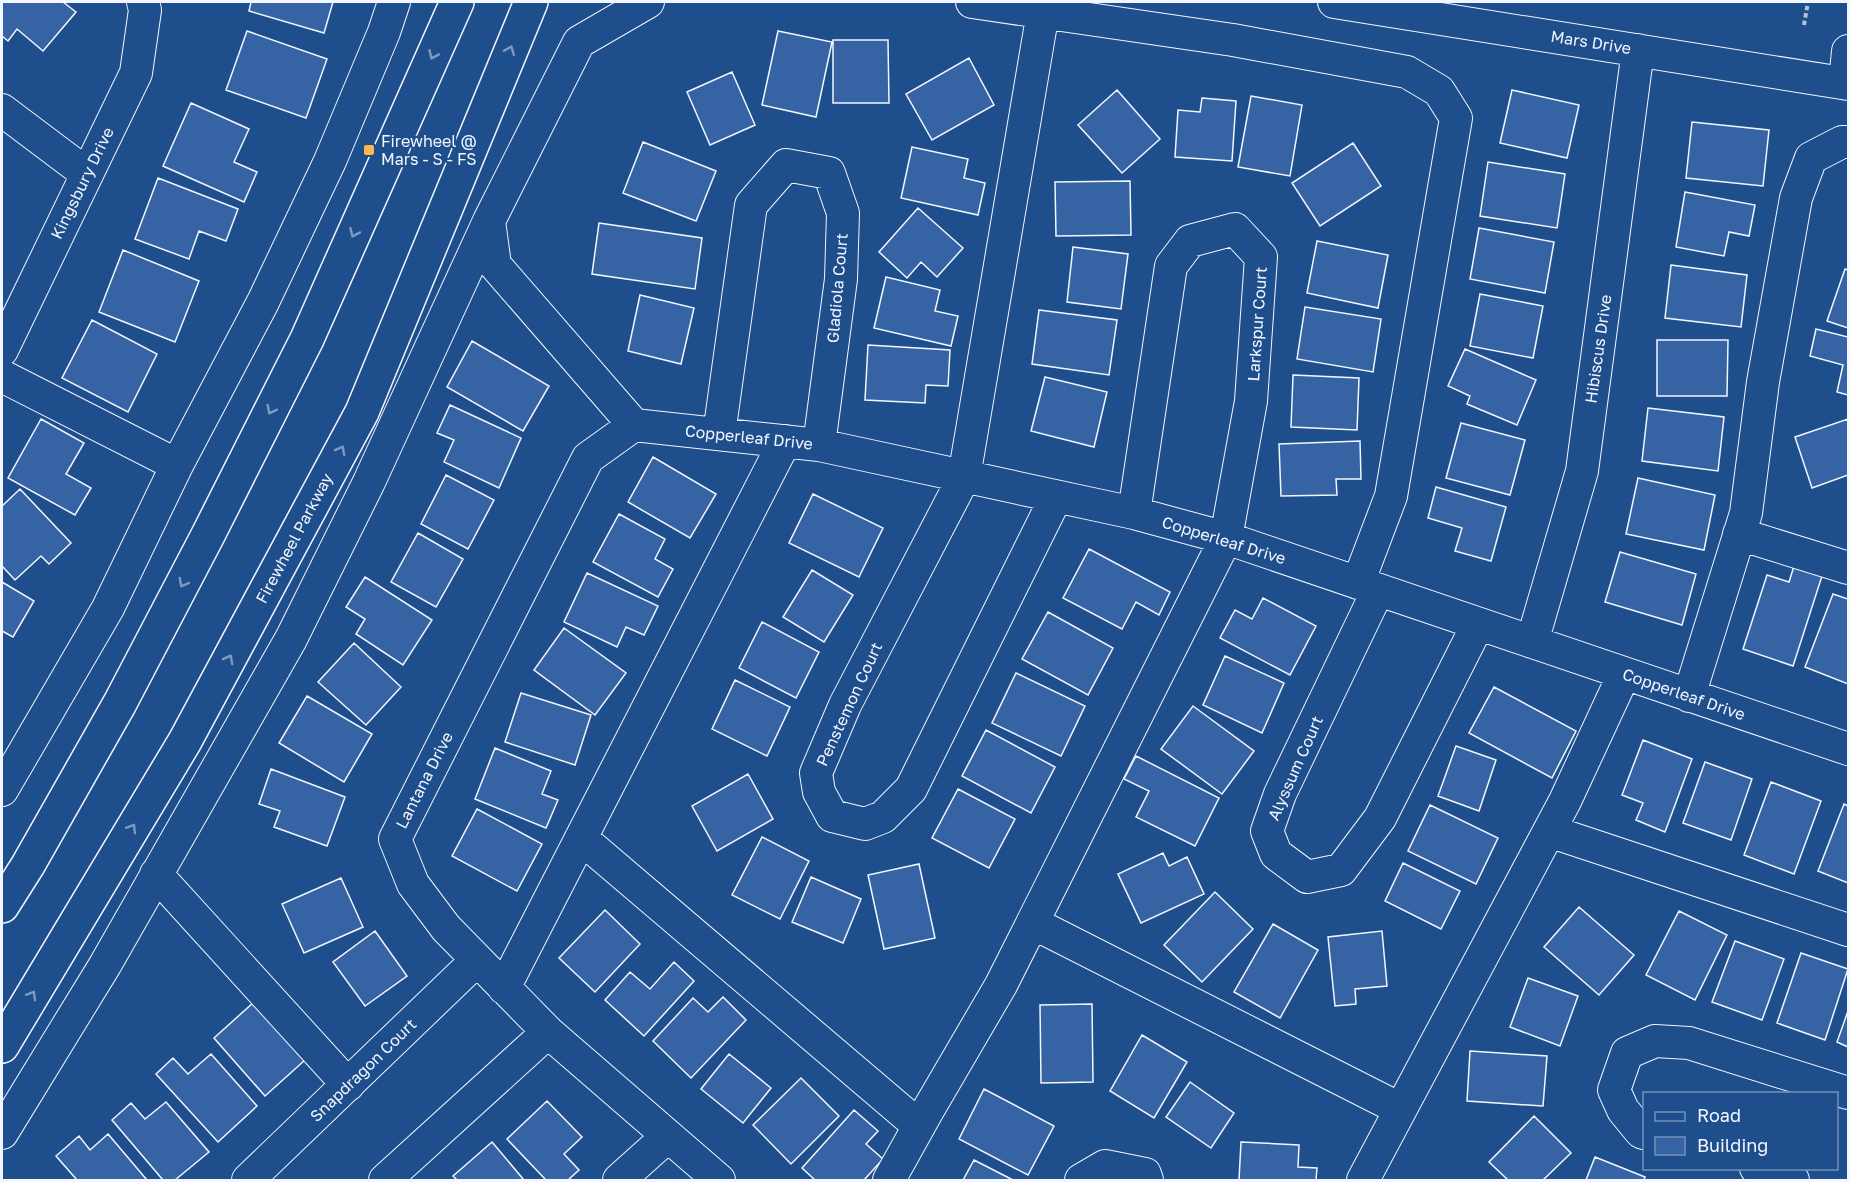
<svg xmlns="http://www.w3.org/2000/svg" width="1850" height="1182" font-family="'Golos Text',sans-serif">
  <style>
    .building { fill: #3563a3; stroke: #f2f6ff; stroke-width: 1.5 }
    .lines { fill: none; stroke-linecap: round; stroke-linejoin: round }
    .minor-casing { stroke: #f2f6ff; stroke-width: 34 }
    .major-casing { stroke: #f2f6ff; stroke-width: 36 }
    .path { stroke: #b3c4dc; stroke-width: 4; stroke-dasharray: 4.5 3; stroke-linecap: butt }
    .minor { stroke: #1f4e8c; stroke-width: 32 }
    .major { stroke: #1f4e8c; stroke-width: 33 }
    .oneway { stroke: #7e9ac0 }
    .poi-dot { fill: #ffb74d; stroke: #1f4e8c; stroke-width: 2 }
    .labels { text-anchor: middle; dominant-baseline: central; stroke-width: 4.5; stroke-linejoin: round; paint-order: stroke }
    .street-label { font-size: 16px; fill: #f2f6ff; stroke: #1f4e8c }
    .poi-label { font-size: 16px; fill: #f2f6ff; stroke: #1f4e8c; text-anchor: start }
  </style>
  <rect width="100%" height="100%" fill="#1f4e8c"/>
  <path class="building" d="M2,2h61l13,10 -33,39 -26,-22 -9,12 -6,-5z
    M251,2h82l-9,31 -75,-22z
    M247,31l80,28 -21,59 -80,-28z
    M778,31l54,11 -16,75 -54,-12z
    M833,40h55l1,63h-56z
    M969,58l25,47 -62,35 -26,-46z
    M732,72l23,53 -45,20 -23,-53z
    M1117,90l43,49 -38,34 -44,-48z
    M1512,90l67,15 -12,53 -67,-15z
    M1251,96l51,9 -12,71 -52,-9z
    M1202,98l34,3 -4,60 -57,-4 3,-47 22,2z
    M191,103l58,26 -15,33 23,10 -13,30 -81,-36z
    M1692,122l77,8 -6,56 -77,-8z
    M643,142l73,29 -20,50 -73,-28z
    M1353,143l28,43 -61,40 -28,-43z
    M912,147l56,12 -4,19 21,5 -7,32 -77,-17z
    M1488,162l77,12 -8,54 -77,-12z
    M158,178l80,31 -12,32 -27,-10 -10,28 -54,-20z
    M1130,181l1,54 -75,1 -1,-54z
    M1685,192l70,13 -6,31 -20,-4 -5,24 -48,-9z
    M918,208l45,40 -26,29 -16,-15 -14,16 -28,-26z
    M599,223l103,15 -7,51 -103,-15z
    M1479,228l75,14 -9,51 -75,-14z
    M1317,241l71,14 -10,53 -71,-15z
    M1073,247l55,7 -7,55 -54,-7z
    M123,250l76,31 -24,61 -76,-30z
    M1671,265l76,10 -6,52 -76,-9z
    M1845,269l3,1v58l-21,-7z
    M886,277l54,13 -5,21 23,5 -7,30 -77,-18z
    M1480,294l63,12 -10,52 -63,-12z
    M640,295l54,13 -13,56 -53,-13z
    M1305,307l76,12 -8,53 -76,-13z
    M1039,310l78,10 -8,55 -77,-11z
    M92,320l65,34 -29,58 -66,-34z
    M1816,329l32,8v58l-11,-3 6,-27 -33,-9z
    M1657,340h71l-1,56h-70z
    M472,341l77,45 -26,45 -76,-44z
    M868,345l82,5 -2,36 -22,-1 -1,18 -60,-3z
    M1465,349l71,31 -19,45 -50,-21 3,-8 -22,-10z
    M1293,375l66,3 -2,52 -66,-3z
    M1045,377l62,15 -13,55 -63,-16z
    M450,405l71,33 -22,50 -55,-26 10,-22 -17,-7z
    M1648,408l76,9 -6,54 -76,-10z
    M41,419l43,24 -18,31 25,14 -16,27 -67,-37z
    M1848,419v56l-36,13 -17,-51z
    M1461,423l64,17 -15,55 -64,-17z
    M1360,441l1,38h-25l1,16 -56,1 -2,-52z
    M653,457l63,37 -26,44 -62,-36z
    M446,475l48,25 -26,49 -47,-25z
    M1638,478l77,17 -11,55 -78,-16z
    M1436,487l70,20 -15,54 -36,-10 7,-23 -34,-10z
    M20,489l51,54 -22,21 -8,-8 -26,24 -13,-14v-60z
    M813,494l70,34 -24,49 -70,-34z
    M619,514l46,25 -10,20 18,10 -15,28 -65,-35z
    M418,533l45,26 -27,48 -45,-25z
    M1089,549l81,43 -11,23 -23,-13 -14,27 -59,-31z
    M1620,552l76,22 -14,51 -77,-23z
    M1794,566l28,10 -29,90 -50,-17 24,-74 22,7z
    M812,570l41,25 -29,47 -41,-25z
    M587,573l71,33 -14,29 -18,-8 -9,20 -53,-25z
    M365,577l67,43 -29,45 -47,-31 9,-15 -19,-12z
    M2,582l32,19 -21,36 -11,-6z
    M1833,594l15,5v85l-43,-17z
    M1263,598l53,28 -26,49 -70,-37 15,-28 17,9z
    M1048,612l65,36 -25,47 -66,-36z
    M762,622l57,30 -23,46 -57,-30z
    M564,628l62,45 -31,42 -61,-45z
    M354,643l47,44 -35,38 -48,-43z
    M1225,656l59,27 -22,50 -59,-28z
    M1016,673l69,33 -24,50 -69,-33z
    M735,680l55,27 -23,49 -55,-27z
    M1494,687l82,44 -24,47 -83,-45z
    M521,693l70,22 -16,50 -70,-23z
    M307,696l65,38 -28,48 -65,-39z
    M1193,706l61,45 -32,43 -61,-45z
    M986,730l69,37 -24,46 -69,-37z
    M1643,740l49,19 -27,73 -29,-12 7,-17 -21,-8z
    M1456,746l40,14 -17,51 -41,-15z
    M495,748l56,23 -9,23 16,6 -12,28 -71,-29z
    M1136,756l83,42 -24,48 -59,-29 13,-26 -25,-12z
    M1705,762l47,17 -21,61 -48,-17z
    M271,769l74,28 -18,49 -53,-19 6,-16 -21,-7z
    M748,774l25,45 -56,32 -25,-45z
    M1771,782l50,19 -27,73 -50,-19z
    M958,789l57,30 -26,49 -57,-30z
    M1844,804l4,2v77l-30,-12z
    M1430,805l68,33 -22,46 -68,-33z
    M477,809l65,35 -25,47 -65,-35z
    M762,837l47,24 -29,58 -48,-24z
    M1163,853l6,13 18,-9 17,37 -63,29 -23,-49z
    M1403,863l57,28 -19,38 -56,-28z
    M919,864l16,74 -51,11 -16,-74z
    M811,877l50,22 -18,44 -51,-21z
    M341,878l22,49 -59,26 -22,-49z
    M1215,892l38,37 -51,53 -38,-37z
    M1579,907l55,48 -35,40 -55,-48z
    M605,910l35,34 -45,48 -36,-34z
    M1679,911l48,24 -32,65 -49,-25z
    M1273,924l45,26 -38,68 -46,-26z
    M375,931l32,45 -42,30 -32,-44z
    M1382,931l5,55 -32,3 1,15 -21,2 -7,-69z
    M1735,941l49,18 -22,61 -50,-18z
    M1801,953l47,16 -23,71 -48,-17z
    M674,962l20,19 -50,55 -39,-36 25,-28 20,17z
    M1528,978l50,18 -18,50 -50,-19z
    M723,997l23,23 -55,58 -38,-37 40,-43 15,14z
    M254,1002l51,58 -40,36 -51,-58z
    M1092,1004l1,78 -52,1 -1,-78z
    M1848,1011v36l-11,-5z
    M1142,1035l45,27 -33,56 -44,-27z
    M1470,1051l77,5 -4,50 -76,-5z
    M211,1054l46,52 -39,36 -62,-68 17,-16 15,16z
    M729,1054l42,34 -28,35 -42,-34z
    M801,1078l38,38 -48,48 -38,-39z
    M1190,1082l44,31 -23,35 -45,-31z
    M984,1089l70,37 -26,49 -69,-36z
    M547,1101l35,36 -18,17 15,16 -11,10h-22l-39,-41z
    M166,1102l43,50 -34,28h-12l-51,-60 19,-17 14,16z
    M854,1110l24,21 -12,13 17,15 -19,21h-49l-13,-12z
    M1534,1116l37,37 -28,27h-35l-19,-18z
    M108,1134l39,46h-70l-21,-24 23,-20 11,14z
    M492,1142l32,38h-67l-4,-4z
    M1241,1142l58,3 -1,22 19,1 -1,12h-77z
    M1595,1157l50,20 -1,3h-58z
    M974,1160l39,20h-50z"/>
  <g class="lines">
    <g class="minor-casing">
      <path id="minor" d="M972,2l261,38 174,32 32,19 17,27 -65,378 -33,87
        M1334,2l514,82
        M1043,12l-79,465 -119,228 -29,68 3,19 13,24 33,8 18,-7 28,-28 145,-292
        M1845,83l3,-32
        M2,110l85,64
        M2,350l134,-277 9,-63 -2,-8
        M2,376l175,89
        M634,425l-139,-160 -6,-44 90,-179 69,-40
        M719,434l32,-229 35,-40 43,8 14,40 -2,66 -22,166
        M1739,534l109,34
        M1378,590l-98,204 -13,37 9,23 31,23 34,-7 39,-52 98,-194
        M1532,642l50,-171 56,-421
        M1689,696l57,-183 17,-131 33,-184 15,-40 31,-16h6
        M2,790l106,-182 69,-143 86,-163 67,-141 54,-129 10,-30
        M1549,831l299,99
        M581,838l338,288
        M156,874l192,211
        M1033,923l367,186
        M504,988l281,-547
        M2,1133l103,-168 186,-326 78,-157 120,-261
        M1644,1133l-3,-1 -18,-22 -9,-20 13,-37 28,-12 34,2 159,50
        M1756,1168l37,12
        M248,1180l229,-220
        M385,1180l163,-148
        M619,1180l49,-44
        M719,1180l-171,-148 -102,-104 -33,-44 -18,-45 193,-381 46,-33 185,20 315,68 92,25 622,211
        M889,1180l39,-70 73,-125 225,-447 25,-137 10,-144 -26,-28 -45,12 -19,25 -37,247
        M1081,1180l24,-14 40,8 2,6
        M1363,1180l202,-379 59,-127"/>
    </g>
    <g class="major-casing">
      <path id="major" d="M2,906l26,-41 92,-162 88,-168 99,-196 150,-337
        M2,1046l183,-305 177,-329 169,-410"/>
    </g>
    <path class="path" d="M1804,25l4,-23"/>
    <use href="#minor" class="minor"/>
    <use href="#major" class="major"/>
  </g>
  <defs><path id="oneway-chevron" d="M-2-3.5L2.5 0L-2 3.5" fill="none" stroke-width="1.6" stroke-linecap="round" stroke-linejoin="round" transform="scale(1.5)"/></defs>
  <g class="oneway">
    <use href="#oneway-chevron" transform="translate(510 50) rotate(-68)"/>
    <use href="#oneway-chevron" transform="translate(433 55) rotate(114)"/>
    <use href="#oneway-chevron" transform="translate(354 233) rotate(114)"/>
    <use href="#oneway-chevron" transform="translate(271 410) rotate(117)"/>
    <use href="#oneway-chevron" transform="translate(341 450) rotate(-62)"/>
    <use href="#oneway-chevron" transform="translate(183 583) rotate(118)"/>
    <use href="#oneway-chevron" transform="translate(229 659) rotate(-62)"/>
    <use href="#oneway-chevron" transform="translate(132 828) rotate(-59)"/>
    <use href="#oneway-chevron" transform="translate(32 995) rotate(-59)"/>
  </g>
  <rect class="poi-dot" x="363" y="144" width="12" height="12" rx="3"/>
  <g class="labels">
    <g class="street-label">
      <text transform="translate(1591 42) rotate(9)">Mars Drive</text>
      <text transform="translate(82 183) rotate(-64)">Kingsbury Drive</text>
      <text transform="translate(837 288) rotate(-85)">Gladiola Court</text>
      <text transform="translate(1257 324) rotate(-86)">Larkspur Court</text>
      <text transform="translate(1598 349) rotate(-82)">Hibiscus Drive</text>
      <text transform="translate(749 437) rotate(6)">Copperleaf Drive</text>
      <text transform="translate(294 538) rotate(-62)">Firewheel Parkway</text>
      <text transform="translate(1224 540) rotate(17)">Copperleaf Drive</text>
      <text transform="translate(1684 694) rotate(19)">Copperleaf Drive</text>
      <text transform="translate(849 704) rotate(-65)">Penstemon Court</text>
      <text transform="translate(1295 768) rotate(-66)">Alyssum Court</text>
      <text transform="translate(424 780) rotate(-63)">Lantana Drive</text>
      <text transform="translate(363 1070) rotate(-44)">Snapdragon Court</text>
    </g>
    <g class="poi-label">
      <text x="381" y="141">Firewheel @<tspan x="381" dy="18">Mars - S - FS</tspan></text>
    </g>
  </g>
  <rect width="1850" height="1182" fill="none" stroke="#f2f6ff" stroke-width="6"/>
  <rect x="1643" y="1092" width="195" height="78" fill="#1f4e8c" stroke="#7391ba" stroke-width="1.5"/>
  <rect x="1655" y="1112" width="30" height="9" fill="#1f4e8c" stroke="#7391ba" stroke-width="1.5"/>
  <text x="1697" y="1122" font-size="18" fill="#f2f6ff">Road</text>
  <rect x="1655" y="1137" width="30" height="18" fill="#3563a3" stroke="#7391ba" stroke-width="1.5"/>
  <text x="1697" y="1152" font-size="18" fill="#f2f6ff">Building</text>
</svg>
